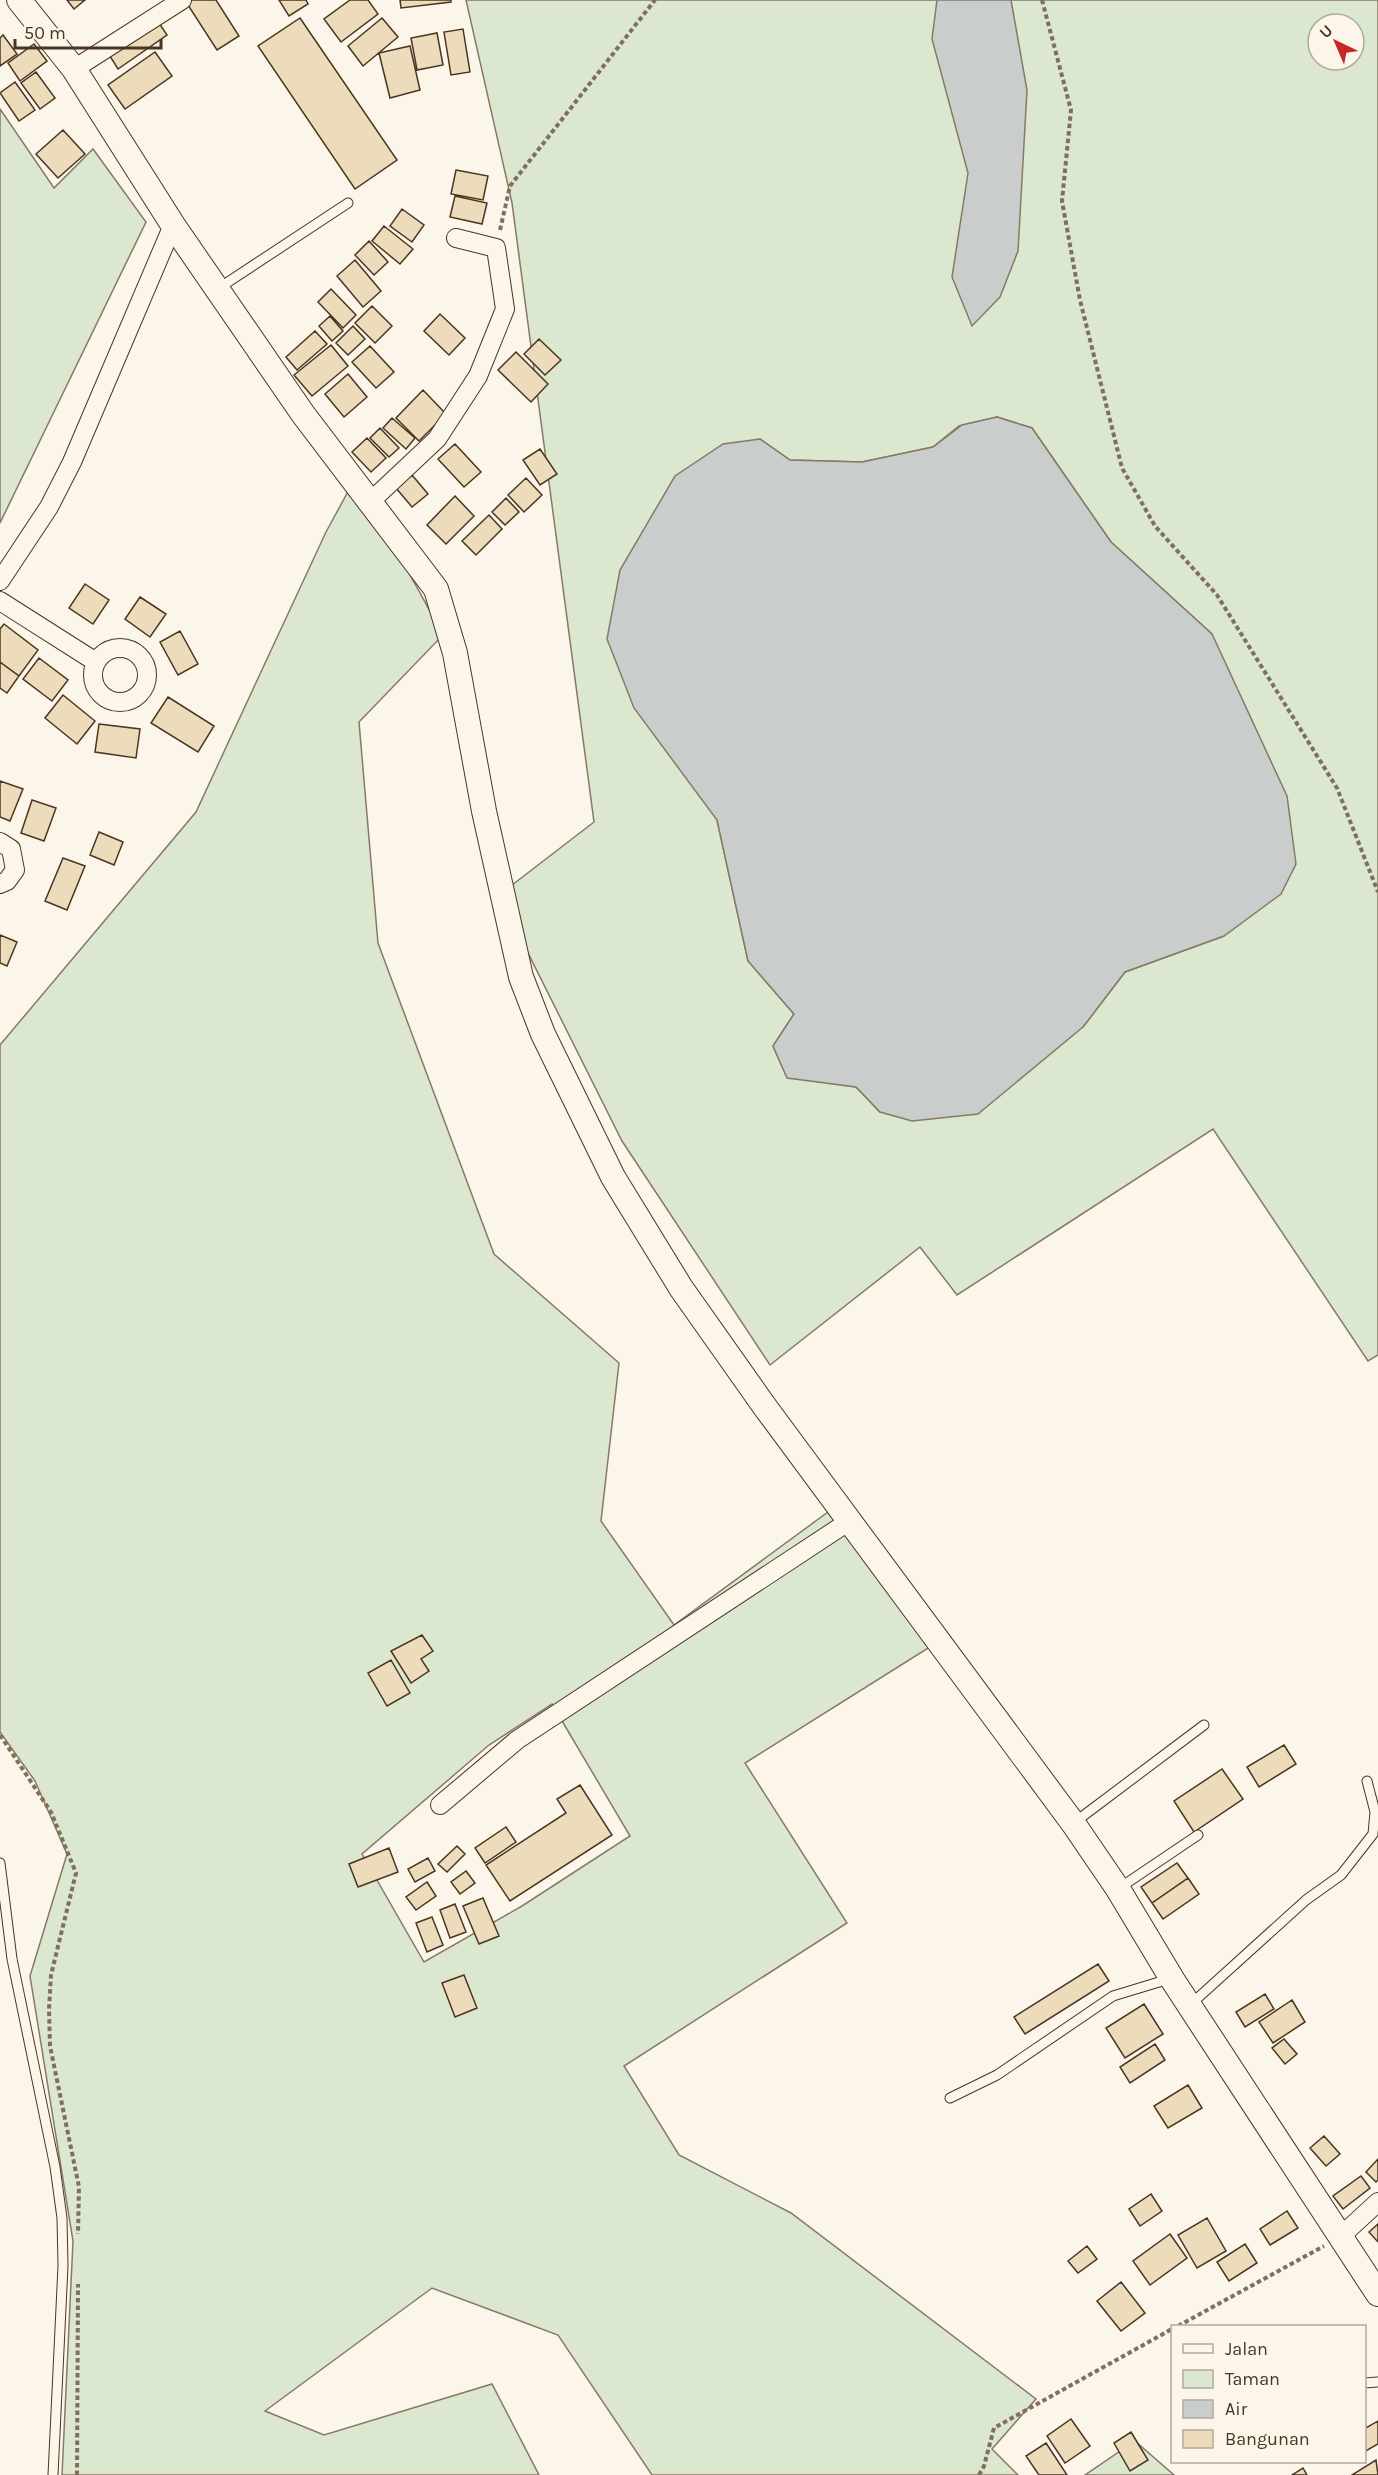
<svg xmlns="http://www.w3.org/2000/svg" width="1378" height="2475" font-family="Karla,sans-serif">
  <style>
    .green { fill: #dce7d0; stroke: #887966; stroke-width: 1.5; fill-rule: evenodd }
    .water { fill: #c9cecd; stroke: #887966; stroke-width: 1.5 }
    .building { fill: #ecdcbc; stroke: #4a3520; stroke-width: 1.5 }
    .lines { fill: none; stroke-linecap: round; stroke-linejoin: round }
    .lane-casing { stroke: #4a3520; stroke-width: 11 }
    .street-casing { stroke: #4a3520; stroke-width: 20 }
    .secondary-casing { stroke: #4a3520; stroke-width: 26 }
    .path { stroke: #7f6f5c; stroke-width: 4; stroke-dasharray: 4.5 3; stroke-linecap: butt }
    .lane { stroke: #fbf6e9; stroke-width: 9 }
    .street { stroke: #fbf6e9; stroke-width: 18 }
    .secondary { stroke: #fbf6e9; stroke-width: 24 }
  </style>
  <rect width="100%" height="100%" fill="#fbf6e9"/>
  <path class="green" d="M466,0h912v1355l-10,6 -155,-232 -256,166 -37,-48 -150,118 -148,-224 -123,-246 95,-73 -82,-619zM1318,24h36v36h-36zM997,417l35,11 79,114 101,92 12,302 -99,36 -42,55 -203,85 -24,-25 -69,-10 -14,-31 21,-32 -46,-53 -31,-141 43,-381 30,21 72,2 71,-15 26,-21z
    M0,109l54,79 39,-39 53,73 -146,301z
    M350,488l48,65 45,82 -84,87 19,221 116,311 125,109 -18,158 73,104 154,-113 105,133 -188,118 102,160 -223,143 55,89 112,58 245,186 -44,50 26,26h-366l-94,-140 -126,-47 -167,123 59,24 168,-51 47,91h-477l11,-234 -43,-265 37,-122 -32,-73 -35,-49v-687l196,-233 130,-280zM552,1704l78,132 -108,70 -98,56 -62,-108 127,-109z
    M1135,2441l39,34h-89z"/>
  <path class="water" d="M937,0h74l16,90 -9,161 -18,46 -28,29 -20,-49 16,-104 -36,-134z
    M997,417l35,11 79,114 101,92 75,162 9,68 -15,30 -57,42 -99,36 -42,55 -105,87 -66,7 -32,-9 -24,-25 -69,-9 -14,-32 21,-32 -46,-53 -31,-141 -83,-112 -27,-69 13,-69 55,-94 48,-32 37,-5 30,21 72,2 71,-15 29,-22z"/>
  <path class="building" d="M67,0h18l-11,9z
    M189,0h27l23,36 -22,14 -31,-48z
    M279,0h27l2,4 -19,12z
    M350,0h18l10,14 -37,28 -17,-23z
    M400,0h51v2l-50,6z
    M300,18l97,142 -42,29 -97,-143z
    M382,18l16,19 -35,29 -15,-20z
    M157,20l10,15 -49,34 -10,-16z
    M463,29l7,43 -19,3 -7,-43z
    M437,33l6,32 -26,5 -6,-32z
    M3,35l14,19 -17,12v-28z
    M34,44l13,17 -27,20 -12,-18z
    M410,46l10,44 -30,8 -11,-45z
    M155,52l17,24 -47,33 -17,-24z
    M36,72l19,26 -15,11 -19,-26z
    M15,82l20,28 -16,11 -19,-28z
    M63,130l22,24 -27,24 -22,-24z
    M456,170l32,6 -5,24 -32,-6z
    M455,196l32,7 -5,21 -32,-7z
    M402,209l22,16 -12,17 -22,-16z
    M384,226l29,23 -13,15 -28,-23z
    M369,241l19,21 -14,13 -19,-20z
    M355,260l26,31 -18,16 -26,-31z
    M331,289l25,26 -13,13 -25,-26z
    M372,306l20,20 -17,17 -20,-20z
    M440,314l25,24 -16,17 -25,-24z
    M330,316l13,15 -11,10 -13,-15z
    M353,326l12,13 -17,16 -12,-12z
    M315,331l12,13 -30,26 -11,-13z
    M539,339l22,21 -16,15 -21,-21z
    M331,345l17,21 -36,30 -18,-21z
    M370,346l24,26 -18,16 -24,-26z
    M516,352l32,32 -17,18 -33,-32z
    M348,374l19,23 -23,20 -19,-23z
    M423,390l23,24 -27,27 -23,-23z
    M392,418l23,20 -9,11 -23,-21z
    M380,428l19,20 -10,9 -19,-19z
    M367,438l19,20 -15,14 -19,-20z
    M455,444l26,28 -17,15 -26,-28z
    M540,449l17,25 -17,11 -17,-25z
    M412,475l16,19 -16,13 -16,-19z
    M526,478l16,17 -18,17 -16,-17z
    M455,496l19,20 -28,28 -19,-19z
    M506,498l13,14 -14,13 -13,-13z
    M489,515l13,14 -26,26 -14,-14z
    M85,584l24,16 -16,24 -24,-16z
    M140,597l26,17 -16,23 -25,-18z
    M4,624l34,26 -19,26 -19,-14v-33z
    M180,631l18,33 -20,11 -18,-33z
    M39,658l29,22 -16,21 -29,-22z
    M0,662l19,14 -12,17 -7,-5z
    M63,695l32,26 -18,23 -32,-26z
    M168,697l46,29 -16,26 -47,-29z
    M99,724l41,5 -4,29 -41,-6z
    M0,781l23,8 -13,32 -10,-4z
    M32,800l24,8 -12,33 -23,-8z
    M99,832l24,10 -9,23 -24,-10z
    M63,858l22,8 -18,44 -22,-9z
    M0,935l17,7 -10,24 -7,-3z
    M422,1635l11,16 -12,8 8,12 -18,12 -20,-32z
    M391,1660l19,33 -23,13 -19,-33z
    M1284,1745l12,19 -37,23 -12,-20z
    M1222,1769l21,30 -49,33 -20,-31z
    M580,1785l32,50 -102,66 -24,-36 80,-52 -9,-14z
    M506,1827l10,15 -31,21 -10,-15z
    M457,1846l8,8 -18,18 -9,-8z
    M389,1848l9,24 -40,15 -9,-23z
    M428,1858l7,13 -20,11 -7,-13z
    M1177,1863l11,15 -36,25 -11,-16z
    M466,1871l9,12 -15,11 -9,-12z
    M1188,1878l11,16 -36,25 -11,-16z
    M427,1882l9,14 -20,14 -10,-13z
    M483,1898l16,38 -20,8 -16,-38z
    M455,1904l11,28 -16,6 -10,-28z
    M432,1917l11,28 -16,7 -11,-29z
    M1098,1964l11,17 -84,53 -11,-17z
    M464,1975l13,33 -22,9 -13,-34z
    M1265,1994l9,15 -29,18 -9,-15z
    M1292,2000l13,22 -32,21 -14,-21z
    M1144,2004l19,30 -38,24 -19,-30z
    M1284,2039l13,15 -12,10 -13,-16z
    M1155,2044l10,16 -35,23 -10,-16z
    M1188,2085l14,23 -34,20 -14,-22z
    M1324,2136l16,18 -14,12 -16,-18z
    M1378,2159v21l-2,2 -10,-10z
    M1361,2176l9,12 -27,21 -10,-13z
    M1151,2194l11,17 -22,15 -11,-17z
    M1287,2211l11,17 -28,17 -10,-16z
    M1207,2218l19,33 -29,17 -19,-33z
    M1378,2224v18l-9,-10z
    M1170,2234l17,24 -37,27 -17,-24z
    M1245,2244l12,19 -28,18 -12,-19z
    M1087,2246l10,13 -19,14 -10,-12z
    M1121,2282l24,31 -24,18 -24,-30z
    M1071,2419l19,27 -25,17 -18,-27z
    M1378,2421v23l-14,8v-23z
    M1131,2432l17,28 -18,11 -16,-28z
    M1046,2443l21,32h-28l-13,-19z
    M1376,2460l2,15h-26z
    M1303,2468l4,7h-15z"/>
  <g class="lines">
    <g class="lane-casing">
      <path id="lane" d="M219,288l129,-85
        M1075,1822l129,-97
        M0,1863l12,96 43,208 7,51 1,48 -10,209
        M1118,1889l80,-54
        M1190,2005l116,-105 35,-25 32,-41 2,-22 -8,-31
        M950,2098l47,-23 116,-79 56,-17
        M1364,2383l14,-1"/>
    </g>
    <g class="street-casing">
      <path id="street" d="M74,69l108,-69
        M371,501l66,-62 41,-63 27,-67 -9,-61 -40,-10
        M0,581l49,-74 23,-45 101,-237
        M0,601l96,61
        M93 675a27 27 0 1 1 54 0a27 27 0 1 1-54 0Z
        M0,842l11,7 4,21 -8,11 -7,3
        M440,1805l77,-65 334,-220
        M1341,2236l37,-34"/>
    </g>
    <g class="secondary-casing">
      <path id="secondary" d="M19,0l55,69 99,156 130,189 133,175 19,64 29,158 37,166 22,57 70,143 68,111 84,119 308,416 45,66 54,90 206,315"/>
    </g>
    <path class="path" d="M1042,0l29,110 -9,91 18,99 42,168 33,58 62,69 120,193 41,104
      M500,230l10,-44 145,-186
      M0,1735l51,77 25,61 -25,102 -2,34 1,37 29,141 -1,47
      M1178,2326l146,-80
      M77,2475l1,-191
      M979,2475l5,-9 10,-38 178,-99"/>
    <use href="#lane" class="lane"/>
    <use href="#street" class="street"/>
    <use href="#secondary" class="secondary"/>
  </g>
  <rect x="1171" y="2325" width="195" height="138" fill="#fbf6e9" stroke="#b4a999" stroke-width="1.5"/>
  <rect x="1183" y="2344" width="30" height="9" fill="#fbf6e9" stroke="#b4a999" stroke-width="1.5"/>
  <text x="1225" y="2355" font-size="18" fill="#4a3520">Jalan</text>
  <rect x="1183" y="2370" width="30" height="18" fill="#dce7d0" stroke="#b4a999" stroke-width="1.5"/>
  <text x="1225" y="2385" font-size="18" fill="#4a3520">Taman</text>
  <rect x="1183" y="2400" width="30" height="18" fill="#c9cecd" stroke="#b4a999" stroke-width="1.5"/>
  <text x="1225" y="2415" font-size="18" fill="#4a3520">Air</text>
  <rect x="1183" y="2430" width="30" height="18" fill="#ecdcbc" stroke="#b4a999" stroke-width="1.5"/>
  <text x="1225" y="2445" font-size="18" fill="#4a3520">Bangunan</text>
  <g transform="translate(1336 42) rotate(316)"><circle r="28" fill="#fbf6e9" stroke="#b4a999" stroke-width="1.5"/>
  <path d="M0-4.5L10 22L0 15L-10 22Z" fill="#c62828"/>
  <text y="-9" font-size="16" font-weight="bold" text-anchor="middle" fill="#4a3520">U</text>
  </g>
  <path d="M15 39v9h146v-9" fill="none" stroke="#4a3520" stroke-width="3"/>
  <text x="24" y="39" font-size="18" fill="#4a3520" stroke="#fbf6e9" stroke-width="4.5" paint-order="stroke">50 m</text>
</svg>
